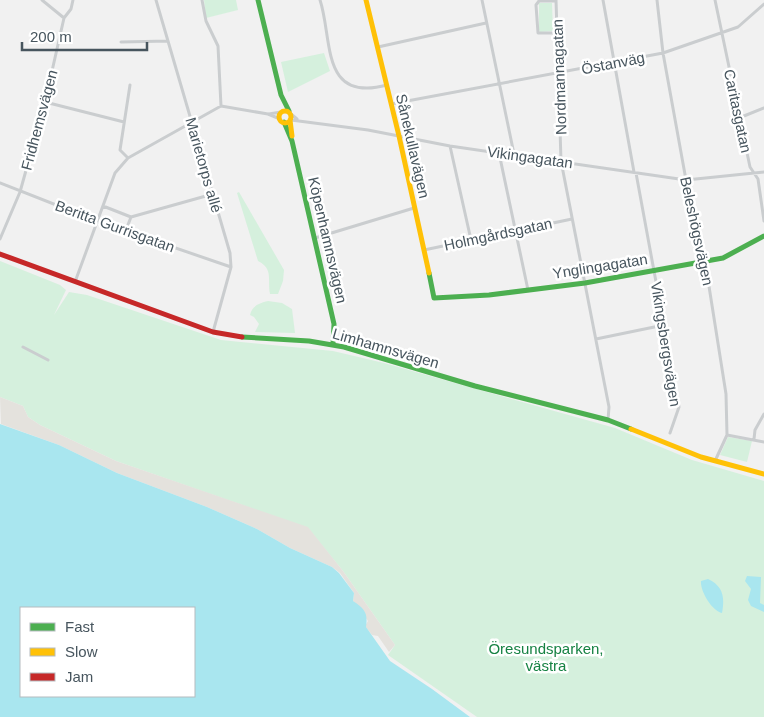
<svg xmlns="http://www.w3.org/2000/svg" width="764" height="717" font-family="Helvetica,sans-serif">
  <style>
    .green { fill: #d5f0dd }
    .sand { fill: #e4e2dd }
    .water { fill: #a9e6ef; fill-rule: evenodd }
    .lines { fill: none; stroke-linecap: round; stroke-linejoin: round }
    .street { stroke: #cacdcf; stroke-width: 3 }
    .fast { stroke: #4caf50; stroke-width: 5 }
    .slow { stroke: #ffc107; stroke-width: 5 }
    .jam { stroke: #c62828; stroke-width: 5 }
    .labels { text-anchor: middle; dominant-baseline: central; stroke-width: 5; stroke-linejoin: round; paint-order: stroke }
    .street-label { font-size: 15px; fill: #47555e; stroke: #fff }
    .park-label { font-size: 15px; fill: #168243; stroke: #fff }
  </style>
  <rect width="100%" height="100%" fill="#f1f1f1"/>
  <path class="green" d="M204,0h32l2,10 -32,8z
    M539,3h13l1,28 -13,1 -1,-2z
    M324,53l6,18 -42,21 -7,-30z
    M239,192l45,78 -1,11 -5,13h-8c-3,-14 4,-25 -12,-33l-21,-68z
    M0,261l60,24 6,5 -12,25 15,-23 18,3 134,45 112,11 51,12 231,65 77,32 72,21v236h-287l-89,-62 7,-10 -52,-74 -35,-43 -192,-67 -76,-36 -12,-8 -5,-11 -23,-9z
    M268,301l14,2 10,6 3,24 -40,-1 4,-8 -5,-7 -4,-2c2,-9 9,-12 18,-14z
    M728,437l24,4 -5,21 -27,-7z"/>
  <path class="sand" d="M0,397l23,9 5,11 12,8 76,36 192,66 35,44 52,74 -6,7 -11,-16 -6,-1 -7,-9 3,-5 -15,-20 1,-8 -14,-20 -8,-6 -42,-19 -33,-19 -50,-22 -90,-34 -58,-28 -58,-21z"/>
  <path class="water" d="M0,424l59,21 58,28 90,34 50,22 33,19 42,19 7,6 15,20 -1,8c12,8 15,12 13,26l24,34 42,28 38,28h-470zM21,608h173v88h-173z
    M747,576l14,1 -1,26 4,2v7l-13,-6 -3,-6 3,-11 -6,-8z
    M708,579c15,7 17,18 14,34 -10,-2 -22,-22 -21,-32z"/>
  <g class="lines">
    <path class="street" d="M42,0l22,18
      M156,0l74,253 1,14 -18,65
      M202,0l4,21 12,25 3,60
      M320,0c13,39 0,103 67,85
      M482,0l32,154
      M556,0l5,161 48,246 -1,13
      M603,0l31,172
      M657,0l6,53 23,127 19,81 21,133 1,41 -12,26
      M715,0l35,167 8,12 6,42
      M556,1h-17l-3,4 2,28h19
      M121,42l47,-1
      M378,47l108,-24
      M45,102l79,20
      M391,104l272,-51 75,-26 26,-23
      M269,114l12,-2
      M291,114l6,5
      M739,118l25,-10
      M291,120l77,10 82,16 236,34 78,-8
      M450,146l21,94
      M499,153l29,137
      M128,158l-8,-8 10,-65
      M636,173l43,234 -9,26
      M0,183l97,38 134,46
      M103,206l28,11 82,-23
      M126,230l5,-13
      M315,238l99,-30
      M0,239l20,-47 25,-90 19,-84 7,-9 2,-9
      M424,250l148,-31
      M75,282l40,-109 13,-15 93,-52 47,8 12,5
      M596,339l68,-14
      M23,347l25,13
      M727,435l37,7
      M754,439l1,-9 9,-16"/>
    <path class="fast" d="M258,0l23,95 8,16
      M284,122l8,19 42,183 -1,20
      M429,273l5,25 55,-3 96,-12 138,-25 41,-22
      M242,337l67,4 35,6 131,39 133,34 23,9"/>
    <path class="slow" d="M366,0l33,136 30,137
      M279 117a6 6 0 1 1 12 0a6 6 0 1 1-12 0Z
      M290,120l2,16
      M631,429l70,28 63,17"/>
    <path class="jam" d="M0,254l213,78 29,5"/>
  </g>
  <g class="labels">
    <g class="street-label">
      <text transform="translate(613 63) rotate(-11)">Östanväg</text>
      <text transform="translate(559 77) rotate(-92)">Nordmannagatan</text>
      <text transform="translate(738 111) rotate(78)">Caritasgatan</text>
      <text transform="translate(39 120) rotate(-75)">Fridhemsvägen</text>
      <text transform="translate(413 146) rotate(77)">Sånekullavägen</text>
      <text transform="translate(530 157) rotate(8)">Vikingagatan</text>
      <text transform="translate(204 165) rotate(74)">Marietorps allé</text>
      <text transform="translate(115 226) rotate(20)">Beritta Gurrisgatan</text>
      <text transform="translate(697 231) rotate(78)">Beleshögsvägen</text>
      <text transform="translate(498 234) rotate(-12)">Holmgårdsgatan</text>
      <text transform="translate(328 240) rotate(77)">Köpenhamnsvägen</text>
      <text transform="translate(600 266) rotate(-9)">Ynglingagatan</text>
      <text transform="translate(666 344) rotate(81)">Vikingsbergsvägen</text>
      <text transform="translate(386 348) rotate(16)">Limhamnsvägen</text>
    </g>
    <g class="park-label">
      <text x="546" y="648">Öresundsparken,<tspan x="546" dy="17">västra</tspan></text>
    </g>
  </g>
  <rect x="20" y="607" width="175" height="90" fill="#ffffff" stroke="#b5bbbf"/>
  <rect x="30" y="623" width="25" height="8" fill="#4caf50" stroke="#b5bbbf"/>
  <text x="65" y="632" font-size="15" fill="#47555e">Fast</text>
  <rect x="30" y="648" width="25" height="8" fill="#ffc107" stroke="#b5bbbf"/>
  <text x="65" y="657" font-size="15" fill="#47555e">Slow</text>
  <rect x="30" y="673" width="25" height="8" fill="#c62828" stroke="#b5bbbf"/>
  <text x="65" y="682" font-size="15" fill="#47555e">Jam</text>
  <path d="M22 42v8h125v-8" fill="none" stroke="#47555e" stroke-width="2.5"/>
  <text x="30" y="42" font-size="15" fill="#47555e" stroke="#ffffff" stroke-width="4" paint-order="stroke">200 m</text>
</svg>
